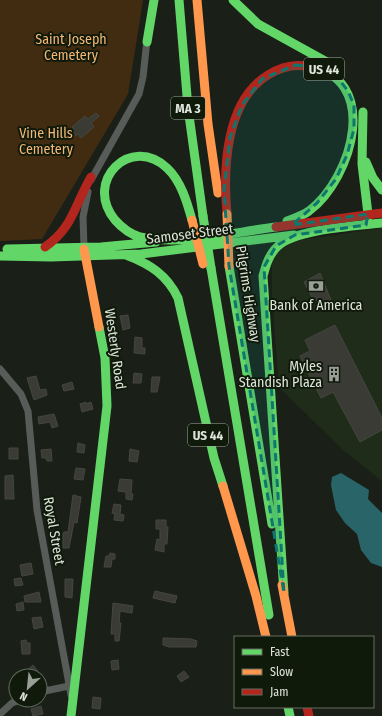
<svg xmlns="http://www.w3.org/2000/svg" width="382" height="716" font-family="'Fira Sans Condensed',sans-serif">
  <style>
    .built { fill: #1f2c19 }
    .green { fill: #422c11 }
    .water { fill: #296469 }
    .building { fill: #393b34; stroke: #45473f }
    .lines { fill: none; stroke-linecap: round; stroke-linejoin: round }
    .street { stroke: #585c59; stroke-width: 7 }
    .fast { stroke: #63d668; stroke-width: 9 }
    .slow { stroke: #ff974d; stroke-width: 9 }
    .jam { stroke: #b3261e; stroke-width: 9 }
    .fast-bridge { stroke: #63d668; stroke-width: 9 }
    .slow-bridge { stroke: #ff974d; stroke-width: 9 }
    .marked { fill: #0f766e; fill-opacity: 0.2; stroke: #0f766e; stroke-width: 3; stroke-dasharray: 8 5; stroke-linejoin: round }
    .labels { text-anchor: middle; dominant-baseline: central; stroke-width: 4; stroke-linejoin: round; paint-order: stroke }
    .shield { fill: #101a0b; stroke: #a0a79c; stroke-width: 1 }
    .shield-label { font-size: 13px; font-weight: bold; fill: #dde4da }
    .park-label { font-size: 14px; fill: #f5b774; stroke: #101a0b }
    .street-label { font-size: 14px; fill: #dde4da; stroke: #101a0b }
    .poi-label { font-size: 14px; fill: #dde4da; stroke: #101a0b }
  </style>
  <rect width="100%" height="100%" fill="#1a2018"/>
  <path class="built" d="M382,228v253l-39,-31 -64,-63 -7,-89v-42l22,-15z"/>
  <path class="green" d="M0,0h143l-15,94 -86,145 -42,2z"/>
  <path class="water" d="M341,473l28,17 -1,9 14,14v54l-11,-4 -10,-13 -4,-16 -12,-11 -9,-13 -5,-25 1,-8z"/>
  <path class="building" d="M96,113l3,3 -8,7 3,4 -13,11 -3,-4 -5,3 -3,-4 4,-4 -2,-2 13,-11 3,3z
    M320,273l11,27 -11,6 -3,-6 -3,1 -10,-19z
    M128,315l2,13 -7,2 -3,-14z
    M335,325l47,93v12l-22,12 -27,-50 -12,6 -21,-42 10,-5 -5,-11z
    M135,337l7,1v10h3v6l-11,-1z
    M134,373l8,1 -1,9h-8z
    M36,376l4,14 6,-1 1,6 -13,5 -7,-22z
    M152,377h8l-3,15h-6z
    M72,382l2,7 -10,2 -2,-6z
    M86,402v2l5,-2 2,7 -11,3 -2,-8z
    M54,414l4,12 -6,2 -2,-6 -11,2 -1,-7z
    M78,443l7,2 -1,8 -7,-1z
    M9,448h9v11h-9z
    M51,449l1,12h-5l-1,-3h-4l-1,-8z
    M130,449l9,2 -2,11 -8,-1z
    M76,468l9,1 -2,11 -9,-1z
    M13,475l1,24h-9v-23z
    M120,479l12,1 -1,13 2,1 -1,6 -6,-1v-7l-8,-1z
    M73,495l8,2 -4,26 -3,-1 -5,26h-6v-14l1,-2h4z
    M114,504l7,1 -1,9 4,1 -1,6 -9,-1 1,-6 -3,-1z
    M156,520h10v7h2l-1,17h-3v8l-9,-2 2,-11 3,1v-11h-4z
    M110,553l5,1v5h-3l-1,8h-7l2,-11h3z
    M31,563l2,11 -11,2 -2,-11z
    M21,578l2,7 -8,1 -1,-7z
    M65,579h8l-1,19 -7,-1z
    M155,591l22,5 -2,7 -22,-5z
    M39,592l2,10h-16l-1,-6z
    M23,602l1,8 -7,1 -1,-7z
    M113,603l20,3 -1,7 -12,-2 -1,12h2l-2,18h-4v-7h-4z
    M41,617l2,10 -9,2 -2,-11z
    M163,638l28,1 6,2 -1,6h-27l-6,-2z
    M26,640l1,3h3v11h-8l-1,-13z
    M118,660l1,9 -7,1 -1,-9z
    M33,665l5,6 -6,5h-4l-3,-4z
    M184,671l5,6 -8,5 -4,-6z
    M93,697l8,1 -1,11 -8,-1z
    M41,706l2,8 -10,2 -2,-7z"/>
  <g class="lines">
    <path class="street" d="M91,180l48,-86 4,-17 4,-37
      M84,247l-1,-30 5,-25
      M0,369l21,25 7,17 9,99 34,185
      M40,692l29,-6
      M0,714l12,-11 8,-3"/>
    <path class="fast" d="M179,0l9,108 15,108
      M233,0l25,24 76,42
      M147,42l7,-42
      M363,112l-1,52 6,50 -1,8
      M366,162l7,16 9,12
      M192,220c-5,-18 -11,-39 -25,-52 -36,-34 -84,13 -52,52 7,8 15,14 25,17 42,9 94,-5 136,-10
      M287,221c8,-3 15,-5 22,-10 44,-33 73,-135 -3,-145
      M7,249l94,-2 55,-5
      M126,255c24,9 41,20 52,43l36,160 9,28
      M0,256l51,1 90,-3 153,-19
      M229,266l43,258
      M211,268l58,347
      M284,593l-21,-317c3,-11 6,-22 15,-30 17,-17 79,-20 104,-23
      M288,707l2,9
      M71,716l36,-310 -2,-48 -6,-31"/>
    <path class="slow" d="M197,0l11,124 10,69
      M84,249l15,78
      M223,486l33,110 10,41
      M282,585l10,52"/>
    <path class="jam" d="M227,214c-4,-44 -2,-113 41,-139 11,-7 25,-11 38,-9
      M276,227l106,-14
      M45,247c28,-19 30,-43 46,-70
      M307,707l2,9"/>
    <path class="fast-bridge" d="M203,216l8,52"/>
    <path class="slow-bridge" d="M227,214l2,52
      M192,220l11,44"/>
  </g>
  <path class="marked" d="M295,65l23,2 20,11 10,13 6,14v24l-7,26 -11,24 -19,24 -25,22 76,-11 -2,11 -71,10 -19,11 -12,21 20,326 -55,-327 -5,-77 6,-52 12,-32 20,-26z"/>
  <defs>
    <g id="bank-bare" transform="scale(1.2)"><path d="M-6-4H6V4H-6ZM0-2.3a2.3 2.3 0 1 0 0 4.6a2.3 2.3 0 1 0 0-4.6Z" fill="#999f96" stroke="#101a0b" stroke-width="2.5" paint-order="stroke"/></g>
    <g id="building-bare" transform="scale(1.2)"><path d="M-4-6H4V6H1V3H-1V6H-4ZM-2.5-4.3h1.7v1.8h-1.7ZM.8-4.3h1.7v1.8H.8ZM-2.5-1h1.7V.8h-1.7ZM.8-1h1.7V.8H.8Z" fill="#999f96" stroke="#101a0b" stroke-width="2.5" paint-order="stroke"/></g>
  </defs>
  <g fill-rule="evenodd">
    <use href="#bank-bare" x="316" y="286"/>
    <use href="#building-bare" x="334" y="374"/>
  </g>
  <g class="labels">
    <g class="shield">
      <rect x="304" y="58" width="40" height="22" rx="3"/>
      <rect x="171" y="97" width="34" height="22" rx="3"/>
      <rect x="188" y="424" width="40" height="22" rx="3"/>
    </g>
    <g class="shield-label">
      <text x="324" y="69">US 44</text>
      <text x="188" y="108">MA 3</text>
      <text x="208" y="435">US 44</text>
    </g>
    <g class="park-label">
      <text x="71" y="39">Saint Joseph<tspan x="71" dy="16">Cemetery</tspan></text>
      <text x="46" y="133">Vine Hills<tspan x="46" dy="16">Cemetery</tspan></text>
    </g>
    <g class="street-label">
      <text transform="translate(190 234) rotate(-7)">Samoset Street</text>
      <text transform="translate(248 294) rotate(81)">Pilgrims Highway</text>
      <text transform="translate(115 349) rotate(82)">Westerly Road</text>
      <text transform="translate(54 531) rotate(80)">Royal Street</text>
    </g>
    <g class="poi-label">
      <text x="316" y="305">Bank of America</text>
      <text x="322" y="366" text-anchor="end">Myles<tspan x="322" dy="16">Standish Plaza</tspan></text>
    </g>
  </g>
  <rect x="234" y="636" width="140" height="72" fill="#101a0b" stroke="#626b5e"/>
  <rect x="242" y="649" width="20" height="6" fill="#63d668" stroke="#626b5e"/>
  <text x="270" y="656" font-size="12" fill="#dde4da">Fast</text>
  <rect x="242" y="669" width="20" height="6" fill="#ff974d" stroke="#626b5e"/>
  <text x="270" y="676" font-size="12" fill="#dde4da">Slow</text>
  <rect x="242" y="689" width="20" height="6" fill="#b3261e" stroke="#626b5e"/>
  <text x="270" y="696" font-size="12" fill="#dde4da">Jam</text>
  <g transform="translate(28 688) rotate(207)"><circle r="19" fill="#101a0b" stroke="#626b5e"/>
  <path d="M0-3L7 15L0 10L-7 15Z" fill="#999f96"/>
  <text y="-6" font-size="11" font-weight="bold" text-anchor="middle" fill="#dde4da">N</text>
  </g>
</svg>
